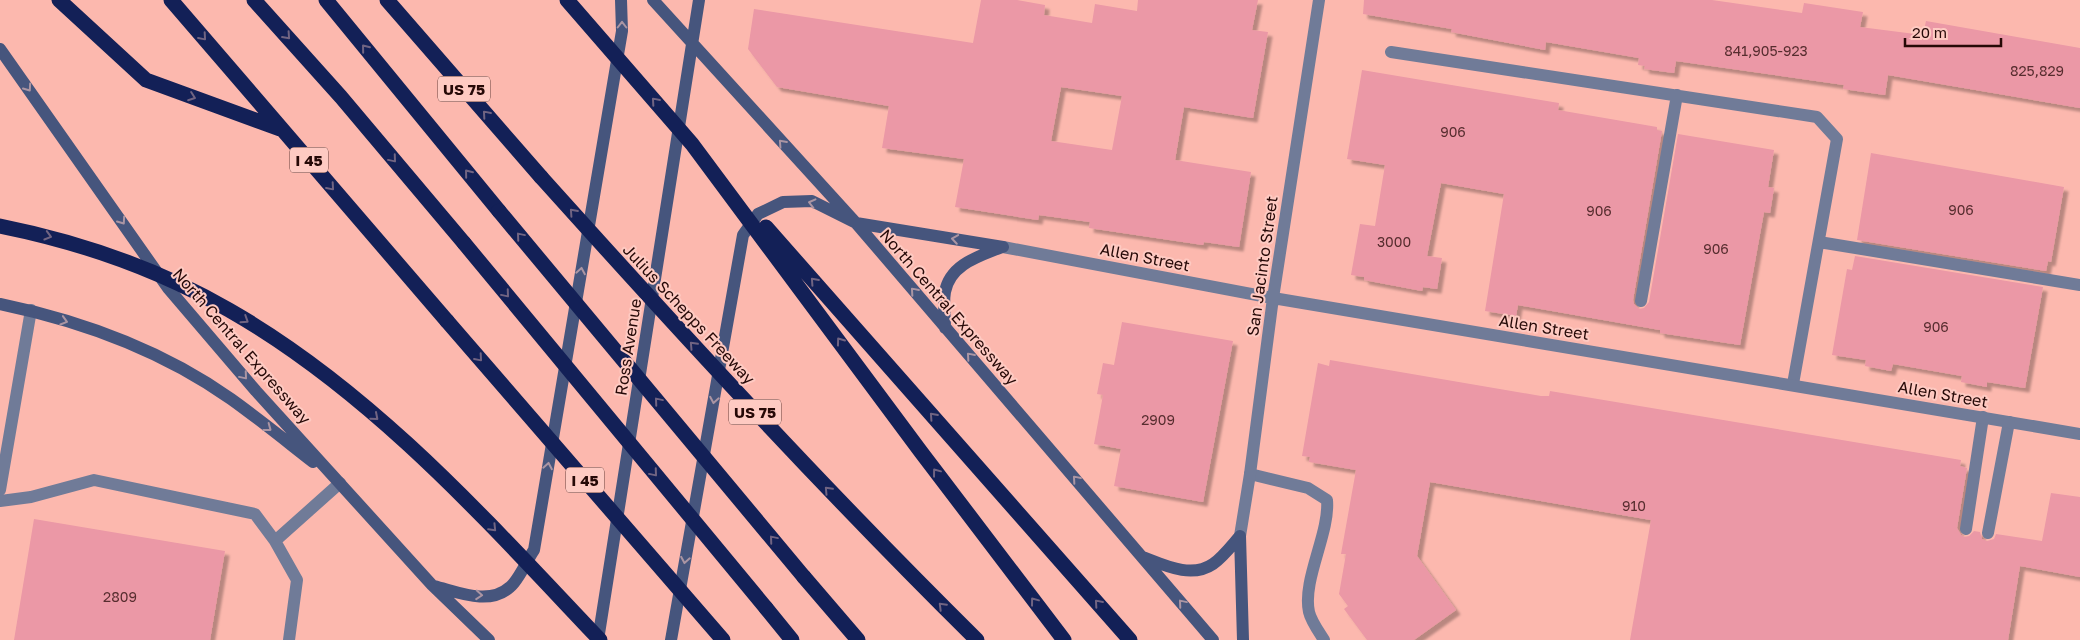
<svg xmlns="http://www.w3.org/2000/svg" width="2080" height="640" font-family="'Golos Text',sans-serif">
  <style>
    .building { fill: #eb98a6; fill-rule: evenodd; filter: url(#shadow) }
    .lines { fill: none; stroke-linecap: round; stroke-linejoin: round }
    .lane { stroke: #707b98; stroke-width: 12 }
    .street { stroke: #707b98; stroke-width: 12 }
    .secondary { stroke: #46557d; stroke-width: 12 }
    .highway { stroke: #132057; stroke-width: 15 }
    .highway-bridge { stroke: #132057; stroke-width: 15 }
    .oneway { stroke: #ab95a3 }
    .oneway2 { stroke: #716482 }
    .labels { text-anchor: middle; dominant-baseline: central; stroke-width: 4; stroke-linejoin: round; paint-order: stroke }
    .number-label { font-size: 14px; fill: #572d2f }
    .shield { fill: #fecac2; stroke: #67433f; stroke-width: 1 }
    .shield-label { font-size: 15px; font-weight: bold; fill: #260907 }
    .street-label { font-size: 16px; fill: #260907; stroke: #fecac2 }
  </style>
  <defs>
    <filter id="shadow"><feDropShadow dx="4.5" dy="4.5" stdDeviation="1" flood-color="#0004"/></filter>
  </defs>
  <rect width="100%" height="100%" fill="#fcb8ae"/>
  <path class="building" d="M981,0h36l28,5 -1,10 48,8 3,-19 42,7 1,-11h120l-6,30 16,2 -15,86 -69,-11 -9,53 76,12 -12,75 -35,-5 -1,3 -114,-17 1,-6 -51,-7 -1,5 -83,-13 9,-48 -82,-11 7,-42 -112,-19 -29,-38 6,-40 219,34zM1061,87l61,9 -10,54 -61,-9z
    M1364,0h348l90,13 2,-10 59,9 -3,15 63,8 3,-14 154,27v60l-192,-33 -3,20 -42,-6 1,-4 -168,-24 -2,12 -30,-4 1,-3 -7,-1 1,-7 -93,-16 -1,8 -94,-18 1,-3 -89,-15z
    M1362,70l197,33 -1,7 99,17v3l5,1 -29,169 1,4 5,5 5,-1 5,-6 29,-168 96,16 -6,37 6,1 -4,25 -6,-1 -24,133 -80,-12v-3l-142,-25 -2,11 -31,-5 19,-117 -63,-11 -14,73 15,2 -5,31 -14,-2 -1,4 -58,-11v-3l-13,-2 9,-51 15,2 10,-61 -38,-6z
    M1871,153l193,34 -13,75 -3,-1 -2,10 -189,-31z
    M1855,256l188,31 -18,101 -38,-6v5l-26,-5 1,-6 -69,-12 -2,7 -26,-5 1,-6 -34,-5 15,-86 5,1z
    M1122,322l111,19 -30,161 -89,-16 7,-37 -27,-5 9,-49 -6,-1 6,-31 11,2z
    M1330,360l211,36h8l1,-5 411,69 -1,6 7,2 -10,60 4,7 3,2 5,-1 5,-5 6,1 2,7 5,2 7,-2 2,-5 46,7 9,-48 29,4v80l-60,-11 -12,74h-378l21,-120 -221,-38 -13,74 39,54 -42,30h-47l-23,-31 4,-3 -9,-12 7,-40h-5l15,-84 -47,-8 1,-5 -8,-1 16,-93 11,3z
    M34,519l191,32 -15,89h-196z"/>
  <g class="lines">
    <path class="lane" d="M1391,52l426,65 20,22 -44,245
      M1819,242l261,43
      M1641,301l36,-206
      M1250,474l58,14 19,12c3,33 -25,80 -18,112 2,9 10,20 15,28
      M0,501l31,-4 63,-17 161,34 20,27 22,39 -8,60
      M1966,529l17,-112
      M1988,533l21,-111
      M275,541l65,-58"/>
    <path class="street" d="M1003,247l270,51 807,136
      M0,490l31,-180
      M1240,536l10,-62 23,-176 46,-298"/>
    <path class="secondary" d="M653,0l203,223 357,417
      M0,49l168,239 88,103 176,194 57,55
      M0,304c82,17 163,47 231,95 28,20 55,42 82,63
      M945,328c0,-12 -2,-25 0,-36 5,-28 35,-36 57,-45
      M1240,536l3,104
      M1143,557c21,8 48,22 70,7 10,-7 19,-19 27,-28
      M434,586c24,6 55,20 76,1 9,-7 17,-27 24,-37l88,-519 -1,-31
      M598,640l101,-640
      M671,640l72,-405 15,-21 25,-12 29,-1 44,22 147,24"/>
    <path class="highway" d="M59,0l87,80 134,49
      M171,0l276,321
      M254,0l87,97 123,146
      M326,0l173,211
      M387,0l154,177
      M804,577l54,63
      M766,608l26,32"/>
    <path class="highway-bridge" d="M567,0l125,144 229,308 143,188
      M541,177c142,158 285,314 436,463
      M499,211l305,366
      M0,226c80,16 158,43 229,84 145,83 258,211 371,330
      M766,227l364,413
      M464,243l302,365
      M447,321l276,319"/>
  </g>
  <defs><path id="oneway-chevron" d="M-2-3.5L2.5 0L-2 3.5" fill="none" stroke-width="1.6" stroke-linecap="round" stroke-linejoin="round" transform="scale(1.25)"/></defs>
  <g class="oneway">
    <use href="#oneway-chevron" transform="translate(622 25) rotate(-90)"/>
    <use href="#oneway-chevron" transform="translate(28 88) rotate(55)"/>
    <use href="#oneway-chevron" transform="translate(782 143) rotate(-132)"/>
    <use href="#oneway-chevron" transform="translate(812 203) rotate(-166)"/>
    <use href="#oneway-chevron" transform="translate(122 221) rotate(55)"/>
    <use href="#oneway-chevron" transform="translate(955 239) rotate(-171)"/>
    <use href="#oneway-chevron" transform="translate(581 271) rotate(-80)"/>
    <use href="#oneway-chevron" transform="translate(914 291) rotate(-131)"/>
    <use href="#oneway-chevron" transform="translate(64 321) rotate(17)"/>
    <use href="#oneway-chevron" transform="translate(970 356) rotate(-131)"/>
    <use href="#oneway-chevron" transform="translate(244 376) rotate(50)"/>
    <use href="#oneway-chevron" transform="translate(714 400) rotate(100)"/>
    <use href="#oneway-chevron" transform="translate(268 428) rotate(37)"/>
    <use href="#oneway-chevron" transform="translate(548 466) rotate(-80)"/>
    <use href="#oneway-chevron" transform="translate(1076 479) rotate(-131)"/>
    <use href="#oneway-chevron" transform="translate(685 560) rotate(100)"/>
    <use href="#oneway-chevron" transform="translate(479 595) rotate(4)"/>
    <use href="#oneway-chevron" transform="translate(1182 603) rotate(-130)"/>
  </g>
  <g class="oneway2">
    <use href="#oneway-chevron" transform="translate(287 36) rotate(48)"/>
    <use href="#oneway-chevron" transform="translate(203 37) rotate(49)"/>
    <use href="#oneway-chevron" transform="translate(365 48) rotate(-129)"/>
    <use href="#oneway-chevron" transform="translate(192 97) rotate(20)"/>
    <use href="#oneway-chevron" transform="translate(655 101) rotate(-131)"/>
    <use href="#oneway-chevron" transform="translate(486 114) rotate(-131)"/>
    <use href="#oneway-chevron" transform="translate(393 159) rotate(50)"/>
    <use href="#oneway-chevron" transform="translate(468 173) rotate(-129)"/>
    <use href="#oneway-chevron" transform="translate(331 187) rotate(49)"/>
    <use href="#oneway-chevron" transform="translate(573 212) rotate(-132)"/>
    <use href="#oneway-chevron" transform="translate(48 236) rotate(16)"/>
    <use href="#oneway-chevron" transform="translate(520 236) rotate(-130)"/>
    <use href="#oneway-chevron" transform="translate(814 281) rotate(-132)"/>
    <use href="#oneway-chevron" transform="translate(506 294) rotate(50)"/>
    <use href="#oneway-chevron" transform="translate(245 320) rotate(33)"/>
    <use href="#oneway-chevron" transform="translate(840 341) rotate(-126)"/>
    <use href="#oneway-chevron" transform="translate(693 345) rotate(-133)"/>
    <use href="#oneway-chevron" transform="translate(479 358) rotate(49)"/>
    <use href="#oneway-chevron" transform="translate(658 401) rotate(-130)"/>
    <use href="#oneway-chevron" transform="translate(933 416) rotate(-132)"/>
    <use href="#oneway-chevron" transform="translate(375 417) rotate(41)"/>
    <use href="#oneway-chevron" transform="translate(936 472) rotate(-127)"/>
    <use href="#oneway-chevron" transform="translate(654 473) rotate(50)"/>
    <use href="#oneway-chevron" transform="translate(828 490) rotate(-133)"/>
    <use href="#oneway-chevron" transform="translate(493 528) rotate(46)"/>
    <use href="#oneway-chevron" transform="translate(773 539) rotate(-130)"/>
    <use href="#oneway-chevron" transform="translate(1034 601) rotate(-127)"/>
    <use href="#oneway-chevron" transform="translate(1098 603) rotate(-131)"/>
    <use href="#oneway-chevron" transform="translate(942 606) rotate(-135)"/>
  </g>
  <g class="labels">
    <g class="number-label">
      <text x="1766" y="50">841,905-923</text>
      <text x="2037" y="70">825,829</text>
      <text x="1453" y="131">906</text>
      <text x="1961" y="209">906</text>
      <text x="1599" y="210">906</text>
      <text x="1394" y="241">3000</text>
      <text x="1716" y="248">906</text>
      <text x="1936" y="326">906</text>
      <text x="1158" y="419">2909</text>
      <text x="1634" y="505">910</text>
      <text x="120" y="596">2809</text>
    </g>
    <g class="shield">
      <rect x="438" y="76.5" width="52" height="25" rx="4"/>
      <rect x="290" y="147.5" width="38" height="25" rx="4"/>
      <rect x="729" y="399.5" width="52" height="25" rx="4"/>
      <rect x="566" y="467.5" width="38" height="25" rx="4"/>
    </g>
    <g class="shield-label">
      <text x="464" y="89">US 75</text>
      <text x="309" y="160">I 45</text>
      <text x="755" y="412">US 75</text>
      <text x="585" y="480">I 45</text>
    </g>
    <g class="street-label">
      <text transform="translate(1145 257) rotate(11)">Allen Street</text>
      <text transform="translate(1262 266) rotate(-82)">San Jacinto Street</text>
      <text transform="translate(949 307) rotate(49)">North Central Expressway</text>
      <text transform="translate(689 314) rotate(47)">Julius Schepps Freeway</text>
      <text transform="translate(1544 327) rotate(9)">Allen Street</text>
      <text transform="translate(242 346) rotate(49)">North Central Expressway</text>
      <text transform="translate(628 347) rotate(-81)">Ross Avenue</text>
      <text transform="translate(1943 394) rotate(10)">Allen Street</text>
    </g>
  </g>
  <path d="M1905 38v8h96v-8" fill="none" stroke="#260907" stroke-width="2.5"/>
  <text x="1912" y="38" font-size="15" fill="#260907" stroke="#fecac2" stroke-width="4" paint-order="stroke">20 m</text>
</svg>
